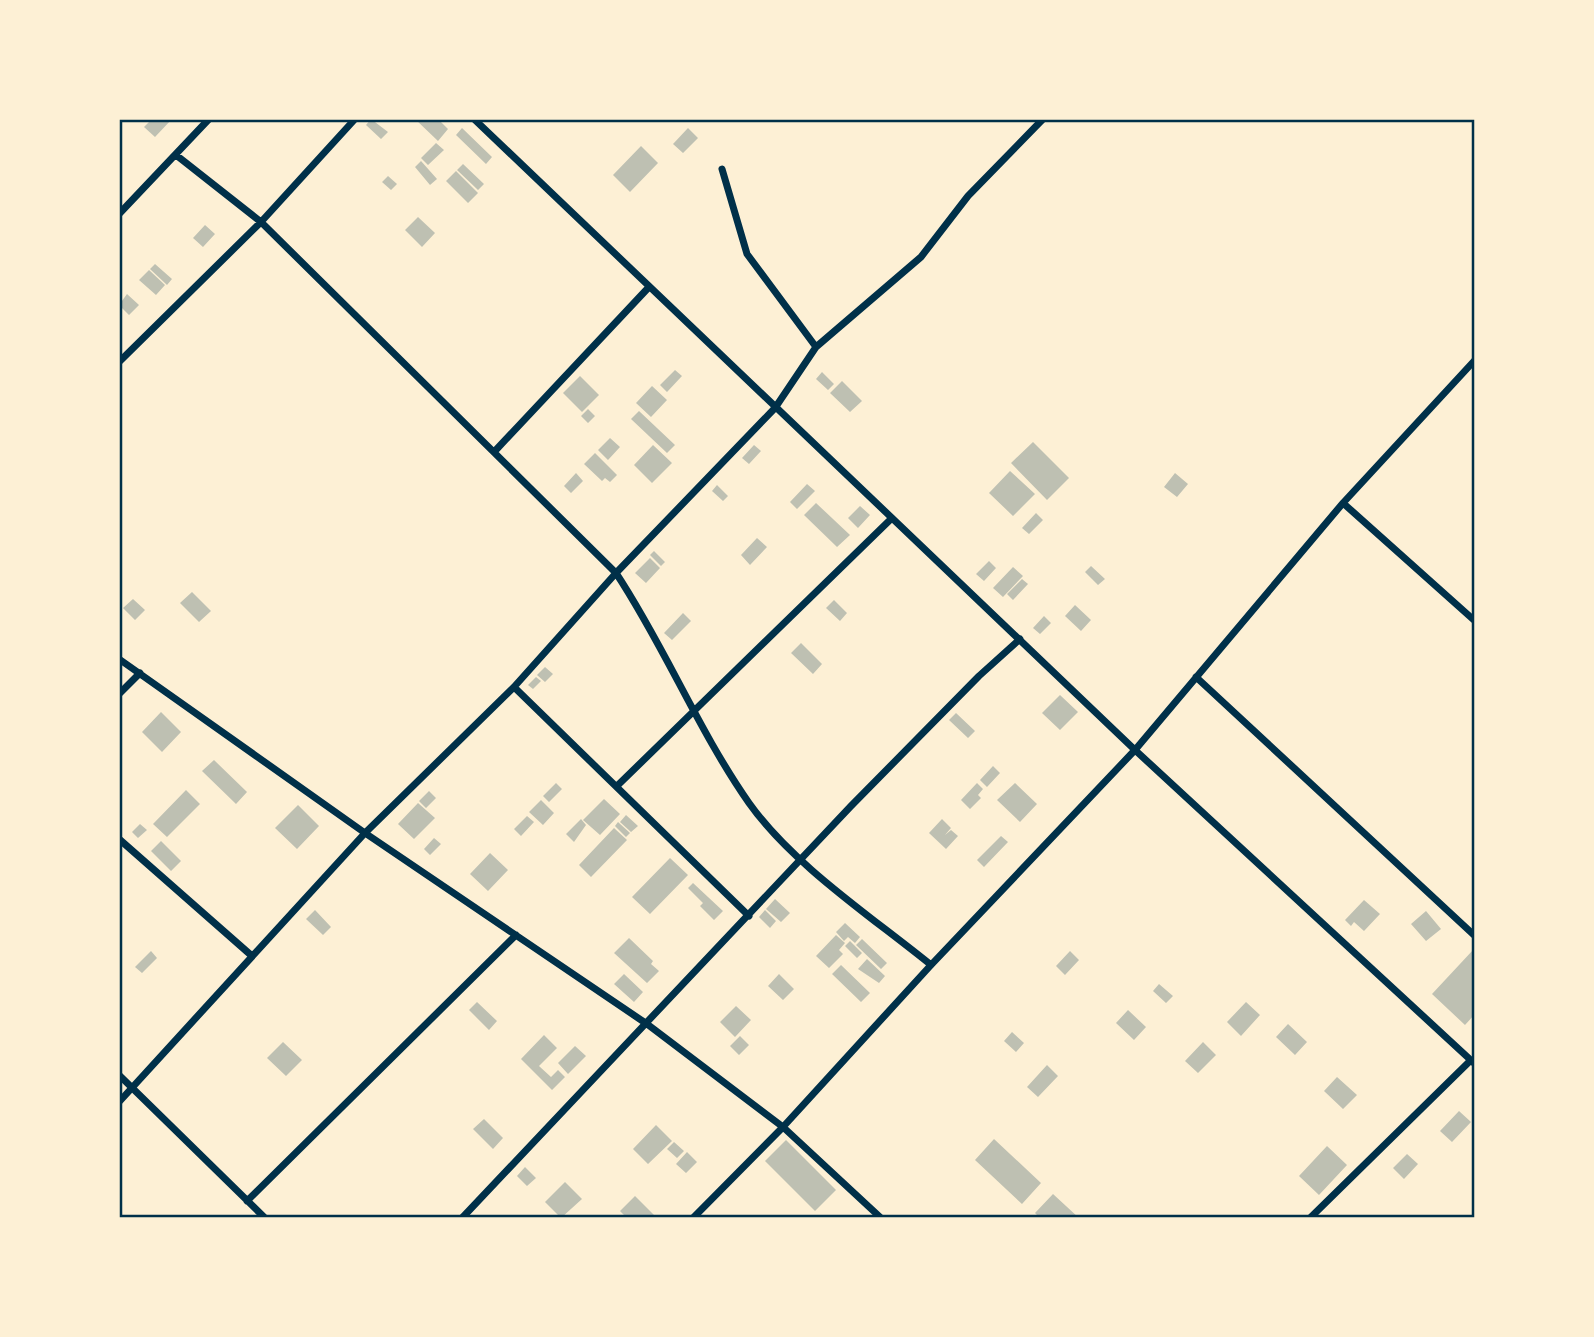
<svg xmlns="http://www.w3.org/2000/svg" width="1594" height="1337" font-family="Barlow,sans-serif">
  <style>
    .building { fill: #bec0b2 }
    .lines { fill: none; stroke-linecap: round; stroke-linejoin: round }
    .minor { stroke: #003049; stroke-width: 7 }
    .neatline { fill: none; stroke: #003049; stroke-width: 2.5 }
  </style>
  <rect width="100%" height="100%" fill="#fdf0d5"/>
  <path class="building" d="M152,119h20l-17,18 -11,-10z
    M371,119l17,13 -7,7 -15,-14z
    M415,119h23l10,10 -10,12z
    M462,128l30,29 -6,7 -30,-29z
    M688,128l10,10 -15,15 -10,-9z
    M436,143l8,7 -16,15 -7,-7z
    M641,146l17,17 -28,29 -17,-17z
    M421,161l16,18 -7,6 -15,-18z
    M463,164l21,20 -6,6 -21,-20z
    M456,171l22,22 -10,10 -22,-22z
    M388,176l9,8 -6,6 -9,-8z
    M418,217l17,16 -13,14 -17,-17z
    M205,225l10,9 -12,13 -10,-9z
    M155,264l17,15 -5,6 -17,-16z
    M149,270l16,15 -9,10 -17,-15z
    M127,294l12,11 -10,10 -10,-10z
    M675,370l7,6 -15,16 -7,-7z
    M822,372l12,12 -6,6 -12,-11z
    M580,376l19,19 -17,17 -19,-19z
    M842,381l20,20 -12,11 -20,-19z
    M652,386l15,14 -16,17 -15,-14z
    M588,409l7,7 -7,7 -7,-7z
    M639,411l36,34 -8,8 -36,-34z
    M610,438l10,9 -12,13 -10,-10z
    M1033,442l36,36 -22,22 -36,-37z
    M653,445l19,18 -20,20 -18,-18z
    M754,445l7,6 -12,13 -7,-6z
    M595,453l22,22 -7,7 -5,-4 -3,3 -18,-17z
    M1010,471l25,23 -22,22 -24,-23z
    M576,473l7,8 -12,12 -7,-7z
    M1175,473l13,11 -11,13 -13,-10z
    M807,484l8,7 -18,18 -7,-7z
    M717,485l11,11 -5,5 -11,-10z
    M816,503l34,32 -13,12 -33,-32z
    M860,506l10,9 -12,13 -10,-10z
    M1036,513l7,7 -14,14 -7,-6z
    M757,538l10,9 -17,18 -9,-10z
    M654,551l11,11 -4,4 -11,-11z
    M650,558l10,10 -14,15 -11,-10z
    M989,561l7,7 -12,13 -8,-7z
    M1091,566l14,13 -7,6 -13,-13z
    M1013,567l10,9 -20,21 -10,-9z
    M1022,579l6,5 -15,16 -6,-6z
    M192,592l19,19 -12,11 -19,-19z
    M133,599l12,11 -10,10 -12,-12z
    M834,600l13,13 -7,8 -14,-13z
    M1075,605l16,15 -10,11 -16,-15z
    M683,613l8,8 -19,19 -8,-7z
    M1044,616l7,7 -11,11 -7,-6z
    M801,643l21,21 -9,10 -22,-21z
    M545,667l8,7 -8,8 -8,-7z
    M536,677l5,4 -8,8 -5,-4z
    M1060,695l18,17 -18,18 -18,-17z
    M161,712l20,20 -19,20 -20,-20z
    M956,713l19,18 -7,7 -19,-18z
    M214,760l33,32 -11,12 -34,-33z
    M993,766l7,7 -13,14 -7,-7z
    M556,783l6,6 -13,13 -6,-6z
    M977,783l6,6 -5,6 3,3 -11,11 -9,-9z
    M1015,783l22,21 -17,18 -23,-22z
    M186,790l14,14 -33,33 -14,-13z
    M429,791l7,7 -10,10 -7,-7z
    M604,799l16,15 -20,21 -17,-15z
    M541,800l13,13 -11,12 -14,-13z
    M418,803l17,15 -21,21 -16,-15z
    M298,805l21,21 -22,23 -22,-21z
    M626,815l12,11 -7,6 -11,-10z
    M527,816l7,6 -13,14 -7,-7z
    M581,819l5,6 -12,17 -8,-8z
    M942,819l9,9 -6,7 6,-5 7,6 -12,13 -17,-16z
    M618,822l12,11 -4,4 -11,-11z
    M140,824l7,6 -9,8 -6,-6z
    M614,828l13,12 -36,37 -12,-12z
    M1001,836l7,6 -24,25 -7,-7z
    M434,838l7,6 -11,11 -6,-6z
    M161,841l20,20 -10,10 -20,-20z
    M490,853l18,17 -20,21 -18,-17z
    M670,858l18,17 -38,39 -18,-17z
    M693,883l30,28 -9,9 -14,-14 3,-3 -15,-15z
    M775,899l15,14 -9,9 -15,-13z
    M1364,900l16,14 -16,17 -10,-9 -3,4 -6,-6z
    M315,910l16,17 -8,8 -17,-16z
    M765,910l11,11 -6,7 -11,-11z
    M1426,911l15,18 -15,12 -15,-17z
    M845,923l15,14 -5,6 -7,-6 -4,4 -8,-9z
    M836,935l9,8 -6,7 4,4 -14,14 -13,-12z
    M629,938l24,23 -2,3 8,7 -12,12 -33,-30z
    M862,939l25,24 -6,6 -25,-24z
    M850,941l12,12 -5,5 -12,-12z
    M1473,950l2,64 -10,11 -33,-31z
    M151,951l6,7 -15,15 -7,-6z
    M1070,951l9,9 -14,15 -9,-9z
    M867,959l18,17 -6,7 -21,-14z
    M841,965l29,28 -9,9 -29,-28z
    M624,974l19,18 -9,10 -20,-18z
    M779,974l15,15 -11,11 -15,-14z
    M1159,984l14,12 -7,7 -13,-12z
    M477,1002l20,19 -8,9 -20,-20z
    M1246,1002l14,13 -19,21 -14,-14z
    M736,1006l15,14 -16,17 -15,-15z
    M1128,1010l18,17 -12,13 -18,-17z
    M1288,1024l19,18 -12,13 -19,-18z
    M1012,1032l12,11 -8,9 -12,-11z
    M544,1035l13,13 -18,18 12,11 7,-7 7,7 -13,13 -31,-31z
    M740,1036l9,9 -10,10 -9,-9z
    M283,1042l19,18 -16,16 -19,-18z
    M1203,1042l13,13 -18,18 -13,-12z
    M575,1046l11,10 -18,18 -10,-11z
    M1047,1065l11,11 -20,21 -11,-10z
    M1337,1077l20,18 -14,14 -19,-18z
    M1459,1111l12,11 -19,20 -12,-11z
    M484,1119l19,19 -10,11 -20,-20z
    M656,1125l16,16 -24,23 -15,-15z
    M994,1139l47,44 -19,21 -47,-44z
    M786,1140l50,50 -21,21 -50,-50z
    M674,1142l10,9 -7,7 -10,-9z
    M1327,1146l20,19 -28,30 -20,-19z
    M687,1152l10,10 -11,11 -10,-9z
    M1407,1154l11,10 -14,15 -11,-11z
    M525,1167l11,11 -9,8 -10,-10z
    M565,1182l17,17 -21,19 -16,-16z
    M1053,1194l26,24h-39l-5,-5z
    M635,1196l20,20 -2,2h-26l-7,-7z"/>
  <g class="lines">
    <path class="minor" d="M474,119l661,631 340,314
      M176,155l85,67 355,351c49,74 82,157 133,230 44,62 123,114 182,162
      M722,169l25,85 69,93
      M119,214l90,-95
      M119,362l142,-140 94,-103
      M494,452l155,-165
      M1343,503l132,118
      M119,659l246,174 282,191 136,103 98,91
      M1196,677l279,259
      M514,687l235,229
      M119,694l21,-21
      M618,785l274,-267
      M119,839l133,117
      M119,1075l146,143
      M119,1102l246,-269 149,-146 102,-114 159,-165 41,-61 105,-90 47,-61 75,-77
      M247,1201l269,-266
      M462,1218l389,-412 128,-130 41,-37
      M693,1218l90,-91 148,-162 204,-215 208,-247 132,-143
      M1310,1218l161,-158"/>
  </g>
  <rect width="1594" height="1337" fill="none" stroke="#fdf0d5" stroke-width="242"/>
  <rect x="121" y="121" width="1352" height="1095" class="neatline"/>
</svg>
